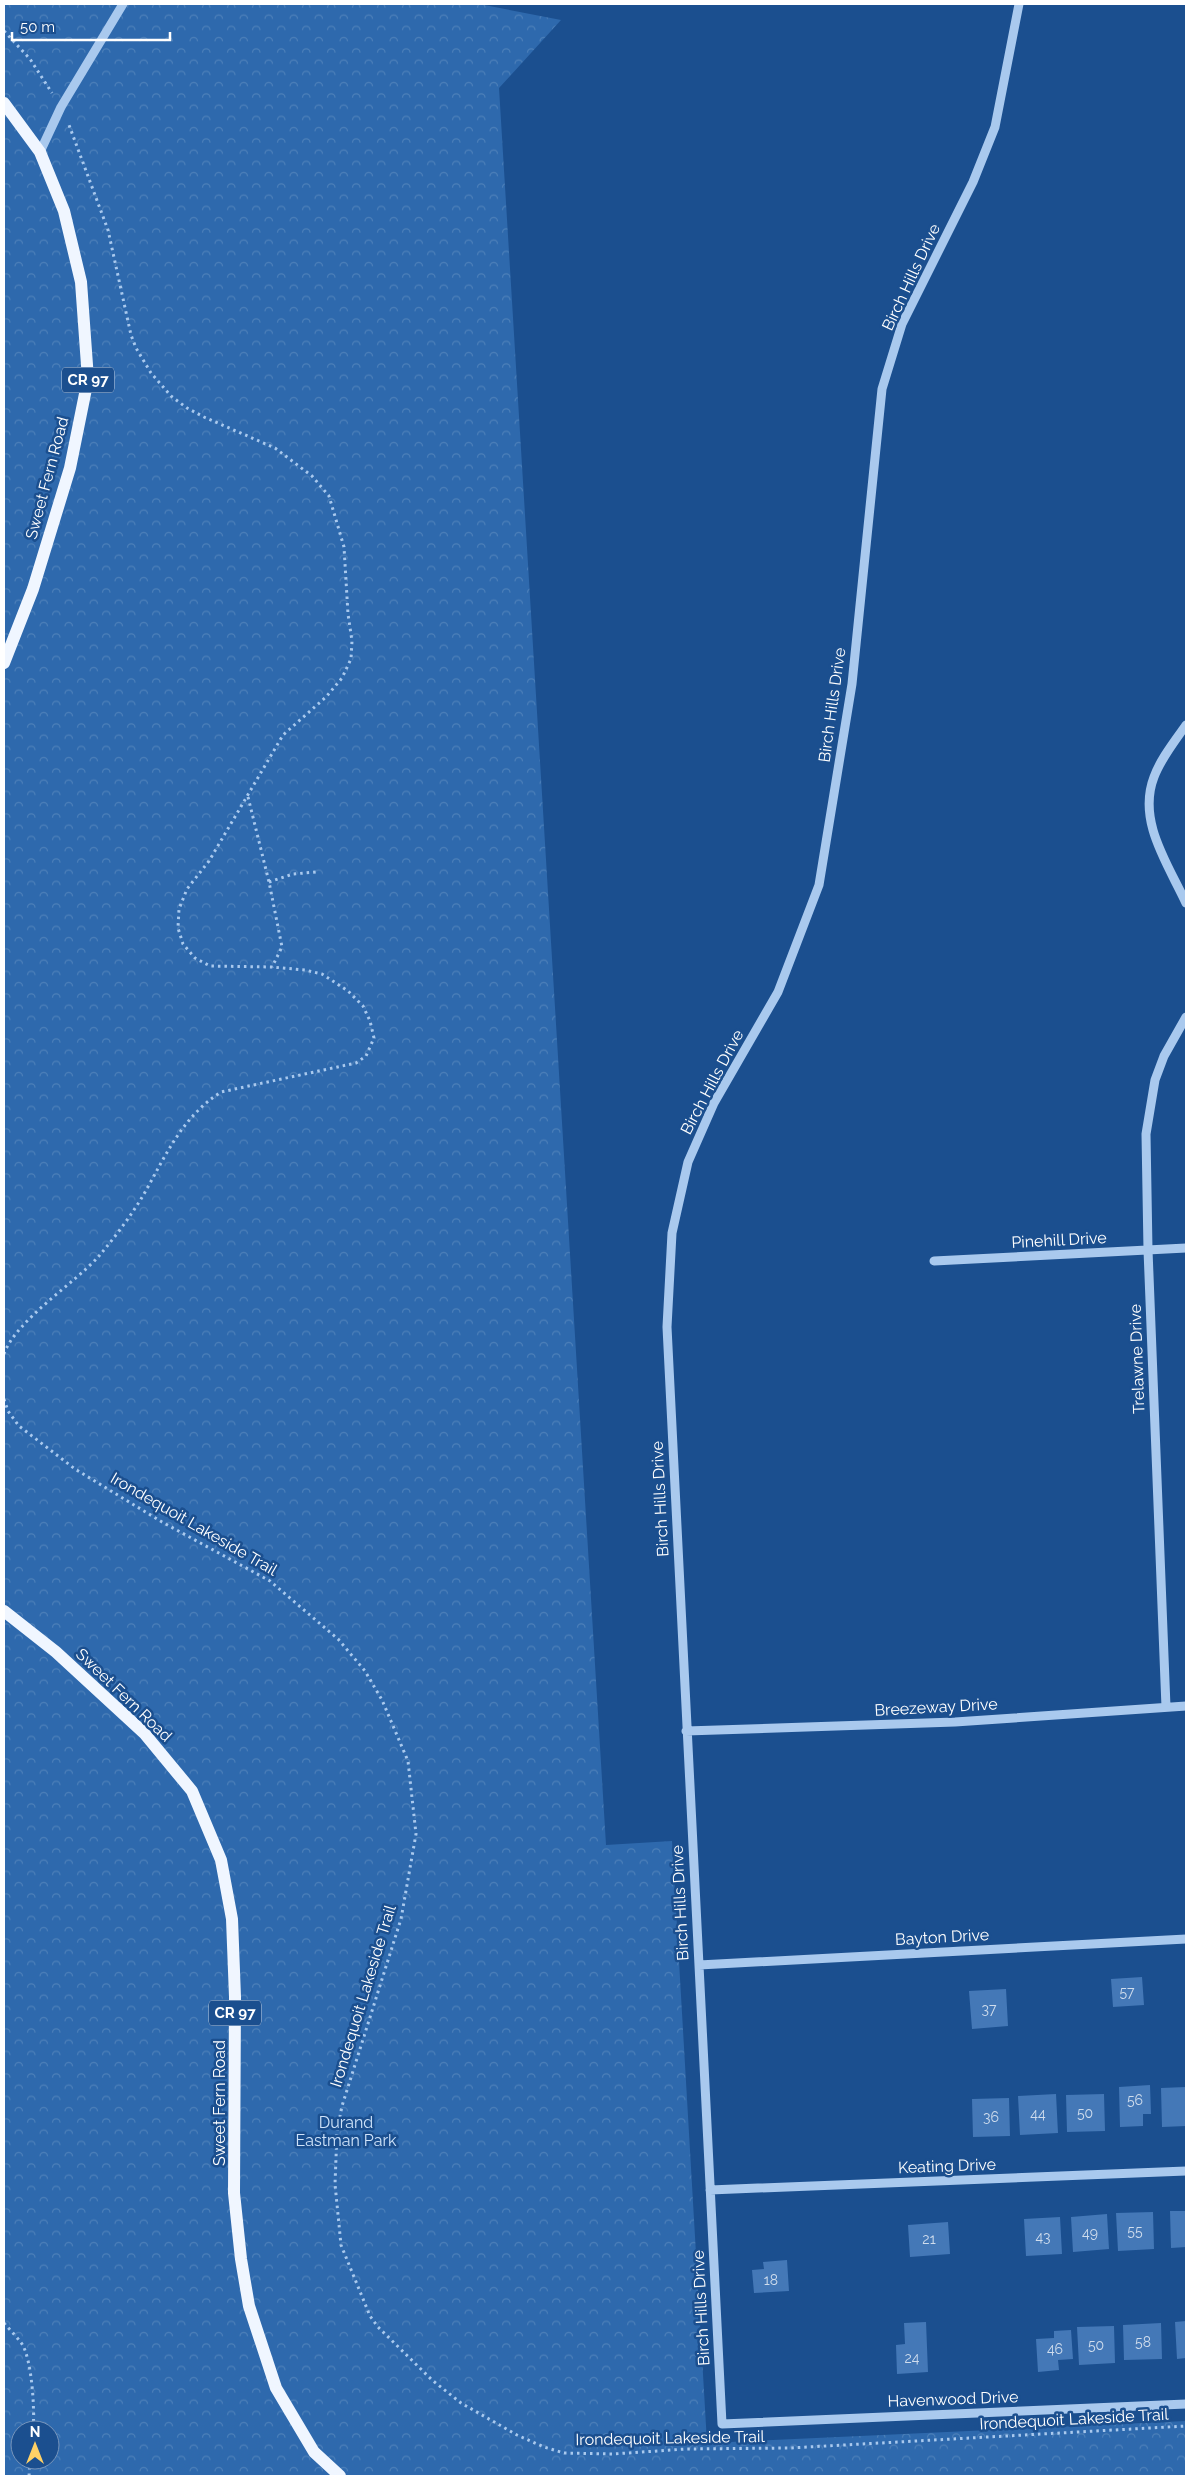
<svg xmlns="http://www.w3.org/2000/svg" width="1190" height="2480" font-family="Raleway,sans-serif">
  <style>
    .park { fill: url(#park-crowns); fill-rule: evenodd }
    .building { fill: #4478b7 }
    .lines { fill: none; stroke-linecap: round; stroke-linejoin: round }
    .path { stroke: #a9c9ee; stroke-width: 3; stroke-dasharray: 2.5 4; stroke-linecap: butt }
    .minor { stroke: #a9c9ee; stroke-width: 9 }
    .major { stroke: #f0f6ff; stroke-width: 12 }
    .labels { text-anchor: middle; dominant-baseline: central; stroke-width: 5; stroke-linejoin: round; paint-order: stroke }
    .number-label { font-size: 14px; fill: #d0dded }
    .shield { fill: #1b4f8f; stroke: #bbcadd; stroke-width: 1 }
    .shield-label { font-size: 15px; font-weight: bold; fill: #fff }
    .street-label { font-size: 16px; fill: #fff; stroke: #1b4f8f }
    .park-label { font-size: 16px; fill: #cfe3fa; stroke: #1b4f8f }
  </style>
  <defs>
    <pattern id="park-crowns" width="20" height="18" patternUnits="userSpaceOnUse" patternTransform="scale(1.25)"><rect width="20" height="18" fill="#2e69ad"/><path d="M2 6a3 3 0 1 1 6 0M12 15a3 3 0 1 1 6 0" fill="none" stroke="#4d80b9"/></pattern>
  </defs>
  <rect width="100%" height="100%" fill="#1b4f8f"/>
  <path class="park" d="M4,4h475l82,16 -62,68 107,1757 66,-4 35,602 479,-22v55h-1182zM20,2430h30v30h-30z"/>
  <path class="building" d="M1142,1977l2,28 -31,2 -2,-28z
    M1006,1989l2,37 -36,3 -3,-38z
    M1150,2085l1,29h-8v12l-23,1 -1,-40z
    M1186,2087v39l-24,1 -1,-39z
    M1056,2094l2,39 -38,2 -2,-39z
    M1104,2094l1,37 -38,1 -1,-37z
    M1009,2098l1,38 -37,1 -1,-38z
    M1170,2211h16v36l-15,1z
    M1153,2212l1,37 -36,2 -2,-38z
    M1107,2214l2,35 -36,3 -2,-35z
    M1060,2217l2,37 -36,2 -2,-37z
    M948,2222l2,32 -40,3 -2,-32z
    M787,2260l2,31 -35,2 -2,-23 12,-1 -1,-7z
    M1186,2321v37l-9,1 -2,-37z
    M926,2322l2,50 -31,2 -1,-29 9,-1 -1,-21z
    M1161,2323l1,36 -38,1 -1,-35z
    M1114,2326l1,37 -36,2 -2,-38z
    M1071,2330l2,29 -15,1 1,10 -21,2 -2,-33 18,-1v-7z"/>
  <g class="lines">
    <path class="path" d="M4,31l26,28 22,34
      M248,797l21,85 13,65 -10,20
      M269,882l24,-8 23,-2
      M4,1354c12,-34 70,-70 95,-98 16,-19 32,-40 45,-62 22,-39 38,-77 77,-102l135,-29 10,-7 8,-18 -4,-17 -7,-15 -15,-15 -26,-17 -17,-4 -33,-3 -62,-1 -15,-8 -12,-14 -5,-16 1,-19 8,-20 22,-28 74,-126 43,-38 16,-19 9,-19 1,-18 -4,-27 -4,-67 -15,-51 -17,-20 -37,-28 -71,-31 -17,-9 -16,-12 -20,-23 -15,-25 -5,-13 -23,-105 -39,-105
      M4,1399l4,12 11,15 56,43 87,53 108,59 68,58 27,32 17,29 26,61 8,73 -15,85 -59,187 -5,26 -2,52 6,61 29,71 8,11 54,53 29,23 56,32 27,12 20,6 49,1 73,-5 104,-1 396,-22
      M4,2323c6,7 13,14 18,21 10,16 13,67 11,86
      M29,2476l1,-16"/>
    <path class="minor" d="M1019,4l-24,123 -22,55 -71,142 -20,65 -30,295 -33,201 -41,107 -64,111 -26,59 -16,71 -5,94 55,1097 464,-20
      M40,152l21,-45 62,-103
      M1186,725c-11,16 -25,33 -32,52 -17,44 14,87 32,126
      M934,1261l252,-13
      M1166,1707l-18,-457 -2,-116 9,-54 9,-24 22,-39
      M686,1731l269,-9 231,-16
      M699,1965l487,-26
      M710,2190l476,-19"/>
    <path class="major" d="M4,103l36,49 24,59 17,71 7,97 -18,89 -37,121 -29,74
      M4,1611l52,41 88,81 48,58 29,69 11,59 3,78 -1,196 7,66 8,47 27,82 38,64 26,24"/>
  </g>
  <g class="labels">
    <g class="number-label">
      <text x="1127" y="1992">57</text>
      <text x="989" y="2009">37</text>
      <text x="1135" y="2100">56</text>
      <text x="1085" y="2113">50</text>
      <text x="1038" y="2114">44</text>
      <text x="991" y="2117">36</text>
      <text x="1135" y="2231">55</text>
      <text x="1090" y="2233">49</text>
      <text x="1043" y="2237">43</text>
      <text x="929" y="2239">21</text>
      <text x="771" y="2280">18</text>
      <text x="1143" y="2342">58</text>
      <text x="1096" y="2345">50</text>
      <text x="1055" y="2349">46</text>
      <text x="912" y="2358">24</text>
    </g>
    <g class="shield">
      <rect x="62" y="367.5" width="52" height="25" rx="4"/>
      <rect x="209" y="2000.5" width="52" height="25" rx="4"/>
    </g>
    <g class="shield-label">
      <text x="88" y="380">CR 97</text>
      <text x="235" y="2013">CR 97</text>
    </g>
    <g class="street-label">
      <text transform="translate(911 277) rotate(-65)">Birch Hills Drive</text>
      <text transform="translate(47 478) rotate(-75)">Sweet Fern Road</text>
      <text transform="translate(832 705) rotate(-82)">Birch Hills Drive</text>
      <text transform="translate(712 1082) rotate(-62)">Birch Hills Drive</text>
      <text transform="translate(1059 1240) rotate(-3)">Pinehill Drive</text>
      <text transform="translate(1137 1359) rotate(-92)">Trelawne Drive</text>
      <text transform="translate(660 1499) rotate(-93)">Birch Hills Drive</text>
      <text transform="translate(194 1524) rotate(30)">Irondequoit Lakeside Trail</text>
      <text transform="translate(124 1695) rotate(44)">Sweet Fern Road</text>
      <text transform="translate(936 1707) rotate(-3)">Breezeway Drive</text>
      <text transform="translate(680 1903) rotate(-93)">Birch Hills Drive</text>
      <text transform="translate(942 1937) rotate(-3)">Bayton Drive</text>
      <text transform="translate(363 1996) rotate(-73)">Irondequoit Lakeside Trail</text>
      <text transform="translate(219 2103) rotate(-90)">Sweet Fern Road</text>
      <text transform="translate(947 2166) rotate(-2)">Keating Drive</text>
      <text transform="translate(701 2308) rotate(-93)">Birch Hills Drive</text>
      <text transform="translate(953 2399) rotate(-2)">Havenwood Drive</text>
      <text transform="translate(1074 2419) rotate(-3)">Irondequoit Lakeside Trail</text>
      <text transform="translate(670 2438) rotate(-1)">Irondequoit Lakeside Trail</text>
    </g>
    <g class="park-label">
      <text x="346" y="2122">Durand<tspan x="346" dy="18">Eastman Park</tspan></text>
    </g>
  </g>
  <rect width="1190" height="2480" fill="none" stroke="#ffffff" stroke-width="10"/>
  <g transform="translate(35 2445)"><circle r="24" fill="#1b4f8f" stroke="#7695bc"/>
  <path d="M0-4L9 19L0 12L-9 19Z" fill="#ffd166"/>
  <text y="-8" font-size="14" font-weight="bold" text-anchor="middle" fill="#ffffff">N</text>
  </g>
  <path d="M12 32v8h158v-8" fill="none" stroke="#ffffff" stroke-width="2.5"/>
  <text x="20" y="32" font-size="15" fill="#ffffff" stroke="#1b4f8f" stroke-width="4" paint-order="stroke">50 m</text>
</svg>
